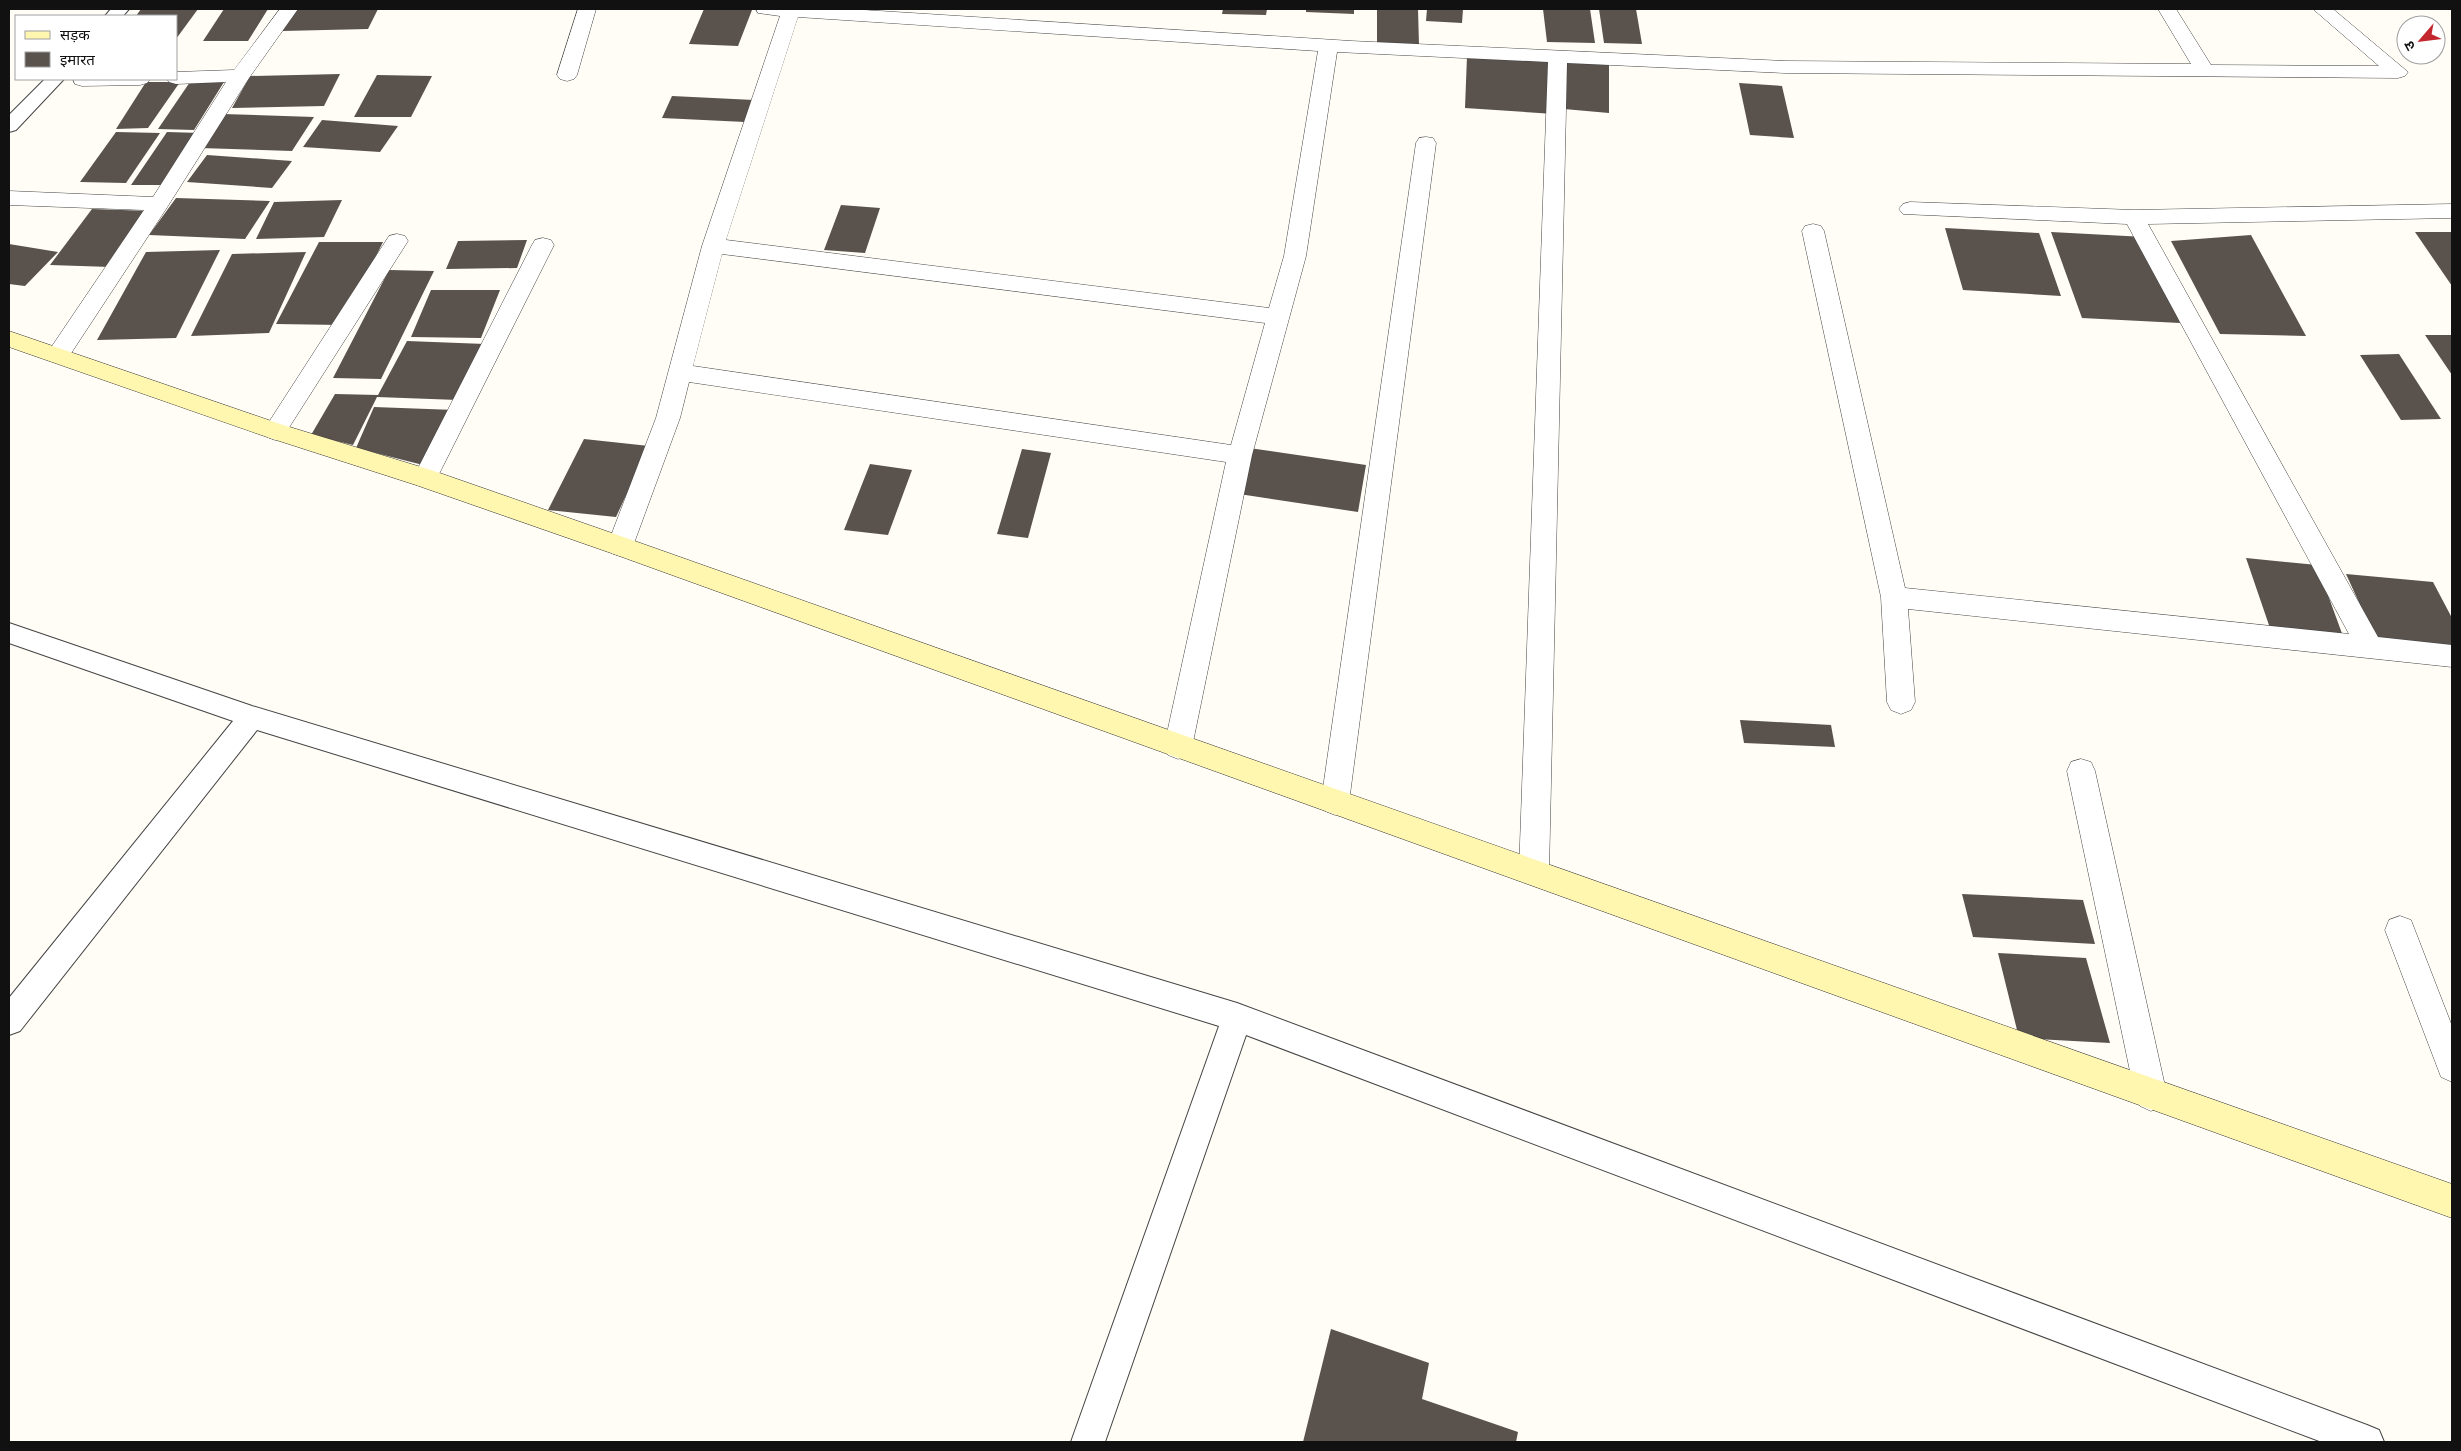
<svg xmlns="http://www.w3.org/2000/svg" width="2461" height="1451" font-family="'Times New Roman','Noto Sans Devanagari',serif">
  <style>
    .building { fill: #5a524d }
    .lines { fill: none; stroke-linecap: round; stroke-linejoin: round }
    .lane-casing { stroke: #444; stroke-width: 2 }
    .street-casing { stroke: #444; stroke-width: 1 }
    .secondary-casing { stroke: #333; stroke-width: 1 }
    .lane { fill: #fff; fill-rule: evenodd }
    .street { fill: #fff; fill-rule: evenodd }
    .secondary { fill: #fff6b0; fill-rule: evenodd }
  </style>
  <rect width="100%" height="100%" fill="#fffdf5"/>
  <path class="building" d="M141,9h57l-22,30v-23h-40z
    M224,9h44l-20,32h-45z
    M294,9h84l-10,20 -86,2z
    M704,9l48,1 -14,36 -49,-2z
    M1223,9h44l-1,6 -44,-1z
    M1306,9h48v5l-48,-2z
    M1377,9h41l1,36 -42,-1z
    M1427,9h36l-1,14 -36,-2z
    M1543,9h47l5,34 -48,-1z
    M1599,9h37l6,35 -38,-1z
    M1467,56l86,6 1,52 -89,-6z
    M1564,61l45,4v48l-45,-4z
    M340,74l-16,32 -92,2 18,-32z
    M377,75l55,1 -21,41h-57z
    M146,82h34l-32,46 -32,1z
    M190,82h34l-30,48 -36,-1z
    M1739,83l43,3 12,52 -44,-3z
    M672,96l82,4 -9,22 -83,-4z
    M223,114l91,3 -22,34 -92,-3z
    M322,120l76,6 -18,26 -77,-5z
    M116,132l44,1 -34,50 -46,-1z
    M167,132l33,1 -34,52h-35z
    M207,155l85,6 -20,27 -85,-6z
    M176,198l94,3 -25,38 -96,-4z
    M342,200l-18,37 -68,2 18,-37z
    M841,205l39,3 -15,45 -41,-3z
    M92,209l59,2 -40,56 -61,-2z
    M1945,228l94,5 22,63 -98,-6z
    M2051,232l94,5 35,86 -98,-5z
    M2415,232h37v54z
    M2251,235l55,101 -86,-2 -49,-93z
    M527,240l-10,28 -71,1 12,-28z
    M319,242h64l-41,83 -66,-1z
    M9,244l49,8 -33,34 -16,-2z
    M220,250l-44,88 -79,2 49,-88z
    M306,252l-37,81 -78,3 41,-82z
    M389,270l45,1 -53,108 -48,-1z
    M431,290h69l-19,48 -70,-1z
    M2425,335h27v40z
    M407,341l78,3 -27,56 -81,-3 -24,48 -42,-10 24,-41 43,1z
    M2399,354l42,65 -40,1 -41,-65z
    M374,407l81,3 -32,55 -67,-17z
    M584,439l65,7 -33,71 -68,-7z
    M1249,448l117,17 -8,47 -119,-18z
    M1022,449l29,4 -23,85 -31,-4z
    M870,464l42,6 -24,65 -44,-5z
    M2246,558l71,7 27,74 -73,-8z
    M2346,574l87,8 19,36v31l-74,-5z
    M1740,720l91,5 4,22 -91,-4z
    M1962,894l121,6 12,44 -122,-7z
    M1998,953l88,5 24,85 -91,-5z
    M1331,1329l98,34 -7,36 96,33 -2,10h-213z"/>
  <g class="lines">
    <g class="lane-casing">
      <path id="lane" d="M111,9h18l-6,7h-18z
        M45,79h19l-48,51 -7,2v-17z
        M9,623l243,83 985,297 1130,422 12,5 5,12h-62l-1076,-407 -141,407h-34l148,-416 -962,-296 -237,301 -11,4v-37l224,-277 -224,-78z"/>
    </g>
    <g class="street-casing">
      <path id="street" d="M280,9h18l-49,69 -83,131 -100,152 -8,2 -8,-2 -3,-6 3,-6 94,-139 -135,-5v-14l144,6 73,-115 -50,2 -7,-2 -2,-3h9v-7l58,-2z
        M578,9h18l-19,66 -3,4 -7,2 -7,-2 -3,-4z
        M756,9h92l503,32 434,20 406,3 -33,-55h18l35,56 168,1 -66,-57h20l75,63 -3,4 -7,2 -613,-5 -218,-10 -18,809 -5,9 -10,4 -10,-4 -5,-9 29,-810 -211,-10 -31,204 -54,199 -60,292 -4,8 -10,4 -10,-4 -4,-8 62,-285 -537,-80 -9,36 -47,128 -4,7 -9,3 -9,-3 -4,-7 49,-128 46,-172 78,-230 -22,-3zM798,17l520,34 -34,205 -15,52 -543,-68zM722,254l543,69 -34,122 -538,-79z
        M73,79h77l-3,4 -7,2 -58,1 -7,-2z
        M1426,137l7,1 3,5 -87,659 -4,9 -10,4 -10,-4 -4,-9 95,-659 3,-5z
        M1910,202l224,8 318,-6v14l-304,6 230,413 74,8v22l-544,-58 7,93 -4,8 -10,4 -10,-4 -4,-8 -6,-105 -79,-366 3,-5 8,-2 8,2 3,5 81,357 444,46 -222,-410 -224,-10 -4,-5 4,-5z
        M397,234l8,2 3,5 -125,196 -8,3 -8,-3 -4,-6 4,-6 122,-189z
        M543,238l8,2 3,5 -117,233 -3,7 -9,2 -9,-2 -3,-7 119,-233 3,-5z
        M2081,759l10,3 4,9 72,324 -5,11 -11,5 -11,-5 -5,-11 -68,-324 4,-9z
        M2400,916l11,4 41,106v56l-11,-5 -56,-147 4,-10z"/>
    </g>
    <g class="secondary-casing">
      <path id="secondary" d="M9,331l274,94 151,46 195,68 1823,645v34l-1841,-665 -195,-68 -149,-48 -258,-90z"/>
    </g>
    <use href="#lane" class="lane"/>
    <use href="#street" class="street"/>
    <use href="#secondary" class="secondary"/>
  </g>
  <rect width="2461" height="1451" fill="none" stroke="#111111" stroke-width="20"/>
  <rect x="15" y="15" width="162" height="65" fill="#ffffff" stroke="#a0a0a0"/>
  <rect x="25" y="31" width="25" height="8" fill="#fff6b0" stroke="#a0a0a0"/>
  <text x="60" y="40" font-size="15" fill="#111111">सड़क</text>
  <rect x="25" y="52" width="25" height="15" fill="#5a524d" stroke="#a0a0a0"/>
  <text x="60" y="65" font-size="15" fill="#111111">इमारत</text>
  <g transform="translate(2421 40) rotate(242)"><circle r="24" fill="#ffffff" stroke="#a0a0a0"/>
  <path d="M0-4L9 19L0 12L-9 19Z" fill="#c4262e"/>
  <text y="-8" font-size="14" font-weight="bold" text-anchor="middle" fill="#111111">उ</text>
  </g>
</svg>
